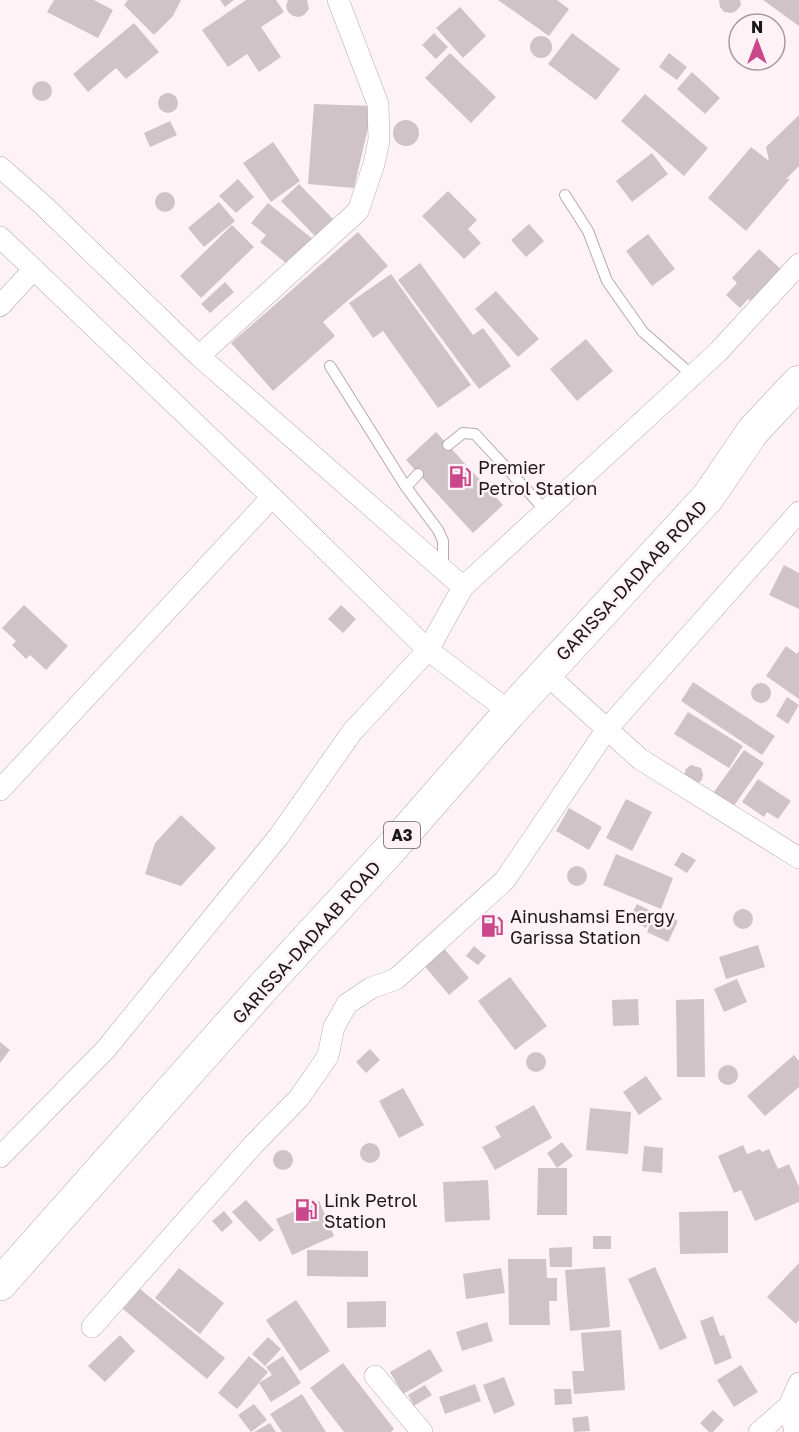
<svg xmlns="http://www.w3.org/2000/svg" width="799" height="1432" font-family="'Golos Text',sans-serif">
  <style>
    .building { fill: #cfc3c8 }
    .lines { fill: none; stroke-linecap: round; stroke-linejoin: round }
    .lane-casing { stroke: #b5aaae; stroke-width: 12 }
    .street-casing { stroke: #b5aaae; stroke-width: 22 }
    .highway-casing { stroke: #b5aaae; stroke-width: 34 }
    .lane { stroke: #fff; stroke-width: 10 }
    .street { stroke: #fff; stroke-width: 21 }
    .highway { stroke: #fff; stroke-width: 33 }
    .labels { text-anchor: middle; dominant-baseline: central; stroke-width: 5; stroke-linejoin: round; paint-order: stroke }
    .shield { fill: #fef2f7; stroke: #60595c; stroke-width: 1.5 }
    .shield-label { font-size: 16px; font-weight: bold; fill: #1c1819 }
    .poi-label { font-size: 18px; fill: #1c1819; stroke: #fef2f7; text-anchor: start }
    .street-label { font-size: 18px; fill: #1c1819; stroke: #fef2f7 }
  </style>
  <rect width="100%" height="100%" fill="#fef2f7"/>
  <path class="building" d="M54,0h40l19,10 -15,28 -51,-26z
    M128,0h53l-8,16 -19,19 -30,-30z
    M220,0h14l-9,7z
    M246,0h30l8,12 -23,15 20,30 -22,15 -12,-18 -19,13 -26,-37z
    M288,0h19l2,9 -5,6 -5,2 -6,-1 -5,-4 -2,-6z
    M498,0h59l12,9 -20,27z
    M719,0h21l1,5 -5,6 -5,2 -7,-1 -4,-5z
    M763,0h36v26z
    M460,7l26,29 -23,22 -27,-30z
    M767,21l10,2 2,5v7l-4,7v-18h-15z
    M134,23l25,29 -33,27 -10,-11 -28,24 -15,-18z
    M434,33l14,14 -12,12 -14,-14z
    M572,33l48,36 -24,31 -48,-36z
    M530 47a11 11 0 1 1 22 0a11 11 0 1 1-22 0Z
    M450,53l46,44 -25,26 -46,-45z
    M669,53l18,14 -10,13 -18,-13z
    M692,72l28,26 -15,16 -28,-25z
    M32 91a10 10 0 1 1 20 0a10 10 0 1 1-20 0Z
    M158 103a10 10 0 1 1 20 0a10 10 0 1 1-20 0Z
    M645,94l63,54 -24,28 -63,-55z
    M314,104l59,2 -19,82 -46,-4z
    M799,115v51l-13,13h4l-44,52 -38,-33 43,-51 18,14 -3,-14z
    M393 133a13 13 0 1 1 26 0a13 13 0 1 1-26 0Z
    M170,121l7,14 -27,12 -6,-14z
    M273,142l27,39 -29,21 -28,-39z
    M652,153l16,21 -36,28 -16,-21z
    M238,179l16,18 -18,16 -17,-17z
    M299,184l34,35 -18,17 -34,-35z
    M448,191l29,29 -9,9 13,14 -17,16 -42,-43z
    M155 202a10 10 0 1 1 20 0a10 10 0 1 1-20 0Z
    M219,202l16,19 -31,26 -16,-19z
    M268,203l46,37 -23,27 -31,-25 6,-7 -15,-12z
    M529,224l15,17 -18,16 -15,-17z
    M232,225l22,22 -53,51 -21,-22z
    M358,232l30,34 -65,56 12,14 -62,55 -42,-48z
    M648,234l27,35 -23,17 -26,-35z
    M759,249l27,25 -29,32 -9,-7 -8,9 -14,-13 11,-12 -5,-5z
    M420,263l53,72 10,-7 28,38 -32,23 -81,-109z
    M391,274l80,111 -33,23 -55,-77 -10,7 -24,-35z
    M225,282l9,10 -24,21 -9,-9z
    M496,291l43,48 -21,18 -43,-48z
    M586,339l27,32 -36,30 -27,-32z
    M436,432l67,73 -30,28 -67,-73z
    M784,565l15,8v36l-30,-14z
    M24,605l44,41 -22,24 -16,-15 -4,4 -14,-14 4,-4 -14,-13z
    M341,605l15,14 -13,14 -15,-14z
    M786,646l11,8 2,-3v48l-33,-23z
    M693,682l82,54 -13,19 -81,-54z
    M751 693a10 10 0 1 1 20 0a10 10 0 1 1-20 0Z
    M787,697l12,8 -11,19 -12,-8z
    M688,712l55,34 -14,22 -55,-34z
    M744,750l20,13 -33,47 -20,-14z
    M691,765l10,3 2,6 -1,6 -5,4 -13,-9 2,-6z
    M758,779l33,22 -13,18 -11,-7 -3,5 -22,-15z
    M626,799l26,13 -20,39 -26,-13z
    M569,808l33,19 -13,23 -33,-19z
    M181,815l35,33 -35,38 -36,-12 10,-31z
    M682,852l14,8 -9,13 -13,-8z
    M616,854l57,24 -12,31 -58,-24z
    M567 876a10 10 0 1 1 20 0a10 10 0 1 1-20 0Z
    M637,904l16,8 -7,16 -17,-9z
    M733 919a10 10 0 1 1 20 0a10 10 0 1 1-20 0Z
    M656,911l22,10 -10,21 -21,-10z
    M486,916l16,12 -6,8 -16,-12z
    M758,945l7,22 -39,12 -7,-22z
    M442,946l27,32 -20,17 -27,-32z
    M474,946l12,10 -8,9 -12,-9z
    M510,977l37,49 -32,24 -37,-49z
    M737,979l10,23 -23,10 -10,-23z
    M638,999l1,26 -26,1 -1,-26z
    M704,999l1,78h-28l-1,-77z
    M0,1042l10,8 -10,13z
    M370,1049l10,11 -14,13 -10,-11z
    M526 1062a10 10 0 1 1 20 0a10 10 0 1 1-20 0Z
    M794,1055l5,6v26l-34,29 -18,-20z
    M718 1075a10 10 0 1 1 20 0a10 10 0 1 1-20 0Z
    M646,1076l16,23 -23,16 -16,-23z
    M403,1088l21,37 -25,13 -20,-37z
    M534,1105l18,33 -57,32 -13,-23 19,-10 -6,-10z
    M590,1108l41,4 -3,42 -42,-4z
    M562,1142l11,14 -16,12 -10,-15z
    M360 1153a10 10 0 1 1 20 0a10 10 0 1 1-20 0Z
    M743,1145l4,9 13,-5 2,3 7,-3 9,20 11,-5 10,23v15l-44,19 -14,-31 -7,3 -16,-37z
    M644,1146l19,2 -1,25 -20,-2z
    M273 1160a10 10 0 1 1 20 0a10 10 0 1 1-20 0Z
    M538,1168h29v47h-30z
    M488,1180l2,40 -45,2 -2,-40z
    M246,1200l28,30 -14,12 -28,-30z
    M319,1201l15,35 -42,19 -16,-36z
    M224,1211l9,11 -11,10 -10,-11z
    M728,1211v42l-48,1 -1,-42z
    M593,1236h18v13h-18z
    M572,1247v20h-22l-1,-19z
    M307,1250l61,1v26l-61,-1z
    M508,1259h38l1,19h10v23h-8l1,24h-41z
    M799,1263v57l-3,4 -29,-27z
    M605,1267l5,60 -40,4 -5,-61z
    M655,1267l32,71 -27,12 -32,-71z
    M179,1268l45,35 -24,31 -45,-36z
    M501,1268l4,25 -39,6 -3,-25z
    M140,1289l85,69 -18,21 -84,-70z
    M296,1300l34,51 -30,20 -34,-51z
    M386,1301v26l-39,1v-26z
    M713,1316l7,20 4,-1 8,23 -17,7 -15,-44z
    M487,1322l6,19 -31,10 -6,-19z
    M621,1330l4,60 -51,4 -2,-23h12l-3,-38z
    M120,1335l15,16 -30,31 -17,-16z
    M268,1337l13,12 -16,17 -13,-12z
    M430,1349l13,22 -40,23 -13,-22z
    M249,1356l19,16 -31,37 -19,-16z
    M283,1356l18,27 -30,19 -12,-19 13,-8 -6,-8z
    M343,1363l51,66 -3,3h-47l-34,-44z
    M741,1365l17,27 -24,15 -17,-27z
    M504,1377l11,28 -21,9 -11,-29z
    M475,1384l6,17 -36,13 -6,-17z
    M425,1385l7,10 -18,11 -6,-11z
    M554,1389h17l1,15 -17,1z
    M302,1394l24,38h-44l-12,-18z
    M254,1404l13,16 -16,12 -13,-17z
    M713,1410l11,10 -11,12h-4l-9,-9z
    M588,1416l2,15 -16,1 -2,-14z
    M270,1423l6,9h-22z"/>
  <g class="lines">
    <g class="lane-casing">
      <path id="lane" d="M565,195l23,36 19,50 36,51 49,43
        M330,366l76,121 32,43 5,11v28
        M448,445l15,-12 12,1 71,77
        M406,487l12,-13"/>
    </g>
    <g class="street-casing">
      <path id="street" d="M0,167l43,38 156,151 264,231
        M0,237l272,260 156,153 82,62
        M0,306l34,-37
        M199,356l159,-145 16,-47 5,-24 -1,-36 -40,-104
        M545,673l95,86 159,99
        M0,790l272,-293
        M0,1157l106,-108 173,-213 73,-104 76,-82 35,-63 255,-235 81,-88
        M92,1327l161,-182 46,-47 29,-42 6,-29 13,-23 24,-16 25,-9 109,-99 102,-151 192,-217
        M375,1376l47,56
        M789,1406l6,26
        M759,1432l30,-26 10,-23"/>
    </g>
    <g class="highway-casing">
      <path id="highway" d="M0,1284l266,-300 129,-140 115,-132 198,-215 45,-66 46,-49"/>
    </g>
    <use href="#lane" class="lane"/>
    <use href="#street" class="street"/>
    <use href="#highway" class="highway"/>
  </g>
  <defs>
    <g id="fuel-bare" transform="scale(1.8)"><path d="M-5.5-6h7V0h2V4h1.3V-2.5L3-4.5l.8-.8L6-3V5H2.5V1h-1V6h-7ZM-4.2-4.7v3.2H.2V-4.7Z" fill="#cb478c" stroke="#fef2f7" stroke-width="2.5" paint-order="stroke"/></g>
  </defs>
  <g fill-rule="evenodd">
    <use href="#fuel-bare" x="460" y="477"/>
    <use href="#fuel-bare" x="492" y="926"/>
    <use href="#fuel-bare" x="306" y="1210"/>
  </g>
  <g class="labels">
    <rect class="shield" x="384" y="822" width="36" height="26" rx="4.5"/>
    <g class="shield-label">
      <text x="402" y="835">A3</text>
    </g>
    <g class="poi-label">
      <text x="478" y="467">Premier<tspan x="478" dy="21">Petrol Station</tspan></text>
      <text x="510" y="916">Ainushamsi Energy<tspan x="510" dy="21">Garissa Station</tspan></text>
      <text x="324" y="1200">Link Petrol<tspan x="324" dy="21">Station</tspan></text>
    </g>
    <g class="street-label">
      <text transform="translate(631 580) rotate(-47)">GARISSA-DADAAB ROAD</text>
      <text transform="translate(306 942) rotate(-48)">GARISSA-DADAAB ROAD</text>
    </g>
  </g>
  <g transform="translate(757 42)"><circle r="28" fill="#fef2f7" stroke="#a49b9e" stroke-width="1.5"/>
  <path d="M0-4.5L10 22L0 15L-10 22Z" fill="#cb478c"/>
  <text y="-9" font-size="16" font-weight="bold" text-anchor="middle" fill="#1c1819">N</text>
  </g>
</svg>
